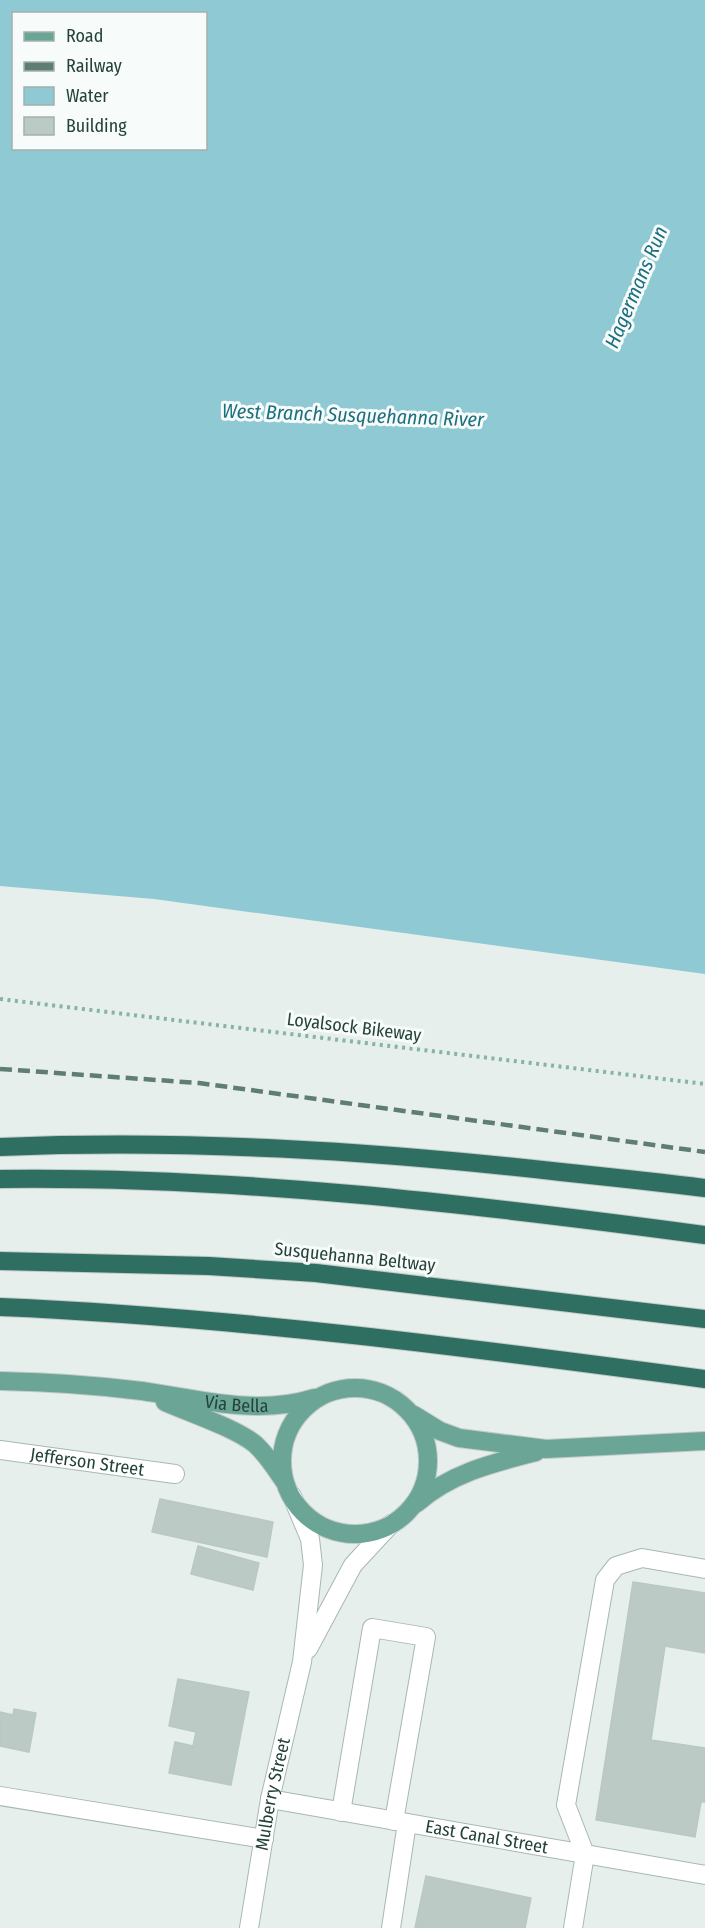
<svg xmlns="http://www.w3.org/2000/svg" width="705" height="1928" font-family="'Fira Sans Condensed',sans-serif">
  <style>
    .water { fill: #8ec9d4; fill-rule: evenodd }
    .building { fill: #bbcac4; stroke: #b8c9c2; stroke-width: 1.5 }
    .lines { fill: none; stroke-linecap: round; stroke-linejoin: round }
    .minor-casing { stroke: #a8b8b2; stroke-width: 20 }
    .major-casing { stroke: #c2cac8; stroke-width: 20 }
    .highway-casing { stroke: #c2cac8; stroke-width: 20 }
    .path { stroke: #86b3a5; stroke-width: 4; stroke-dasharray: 3 4.5; stroke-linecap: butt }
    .minor { stroke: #fff; stroke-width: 18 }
    .major { stroke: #6aa596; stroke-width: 18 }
    .highway { stroke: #2f6f62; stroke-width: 18 }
    .rail { stroke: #5f7d75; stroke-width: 4.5; stroke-dasharray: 12 6; stroke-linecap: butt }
    .labels { text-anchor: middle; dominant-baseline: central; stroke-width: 6; stroke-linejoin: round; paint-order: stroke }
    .street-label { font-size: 18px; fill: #24423a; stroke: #f7fbf9 }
    .water-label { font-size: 20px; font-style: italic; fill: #1c6f80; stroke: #f7fbf9 }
  </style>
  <rect width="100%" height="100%" fill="#e6efeb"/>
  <path class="water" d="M0,0h705v974l-551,-75 -154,-13zM14,14h192v134h-192z"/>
  <path class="building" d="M160,1499l113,23 -6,35 -115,-25z
    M198,1546l61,17 -6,27 -62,-16z
    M633,1582l72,11v60l-40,-7 -14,94 54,8v54h-4l-6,35 -99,-17z
    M178,1679l71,13 -18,93 -62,-12 6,-31 18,4 3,-14 -27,-6z
    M14,1709l22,4 -7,39 -29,-6v-34l13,3z
    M426,1876l105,22 -6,30h-110z"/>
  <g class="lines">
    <g class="minor-casing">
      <g id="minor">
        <path id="s1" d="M0,1450l175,24"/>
        <path d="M308,1649l45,-84 38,-41"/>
        <path d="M0,1796l264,43"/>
        <path id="s2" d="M270,1799l435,76"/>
        <path d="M341,1812l31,-184 54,9 -32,184"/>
        <path id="s3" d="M249,1928l21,-129 32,-137 11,-97 -3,-26 -18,-43"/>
        <path d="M391,1928l16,-105"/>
        <path d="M573,1928l12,-74 -19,-49 39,-225 11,-14 26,-8 63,11"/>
      </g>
    </g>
    <g class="major-casing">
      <g id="major">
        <path id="s4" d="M0,1381c47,1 95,4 142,10 56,8 115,25 172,7"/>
        <circle cx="355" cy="1461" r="73"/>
        <path d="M165,1402c25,11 70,26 90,42 12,11 20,24 29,37"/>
        <path d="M414,1415l26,16 19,7 87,11 159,-8"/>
        <path d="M417,1503c34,-30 76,-40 119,-51"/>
      </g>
    </g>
    <g class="highway-casing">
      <path id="highway" d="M0,1147c188,-8 374,4 561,25 48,5 96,10 144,16
        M0,1179c236,-3 472,25 705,56
        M0,1261l209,5 107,7 389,46
        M0,1307c236,10 471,41 705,72"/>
    </g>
    <path class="path" d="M0,999l705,85"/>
    <use href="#minor" class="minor"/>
    <use href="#major" class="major"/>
    <use href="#highway" class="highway"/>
    <path class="rail" d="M0,1069l199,14 506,69"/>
  </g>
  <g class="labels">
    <g class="street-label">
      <text transform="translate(354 1027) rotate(7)">Loyalsock Bikeway</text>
      <text transform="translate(355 1257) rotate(6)">Susquehanna Beltway</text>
      <text stroke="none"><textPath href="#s4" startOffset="238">Via Bella</textPath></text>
      <text stroke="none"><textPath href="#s1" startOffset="88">Jefferson Street</textPath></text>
      <text stroke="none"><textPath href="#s3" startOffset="136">Mulberry Street</textPath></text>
      <text stroke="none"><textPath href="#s2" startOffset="220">East Canal Street</textPath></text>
    </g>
    <g class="water-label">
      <text transform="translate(636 287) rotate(-67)">Hagermans Run</text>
      <text transform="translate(353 415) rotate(2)">West Branch Susquehanna River</text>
    </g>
  </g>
  <rect x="12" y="12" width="195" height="138" fill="#f7fbf9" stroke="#a3b1ad" stroke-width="1.5"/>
  <rect x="24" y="32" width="30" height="9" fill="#6aa596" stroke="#a3b1ad" stroke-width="1.5"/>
  <text x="66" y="42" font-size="18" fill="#24423a">Road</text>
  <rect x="24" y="62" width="30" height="9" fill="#5f7d75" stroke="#a3b1ad" stroke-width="1.5"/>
  <text x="66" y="72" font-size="18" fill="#24423a">Railway</text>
  <rect x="24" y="87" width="30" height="18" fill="#8ec9d4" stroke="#a3b1ad" stroke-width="1.5"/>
  <text x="66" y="102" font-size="18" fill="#24423a">Water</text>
  <rect x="24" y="117" width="30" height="18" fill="#bbcac4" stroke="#a3b1ad" stroke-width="1.5"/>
  <text x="66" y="132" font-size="18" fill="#24423a">Building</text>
</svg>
